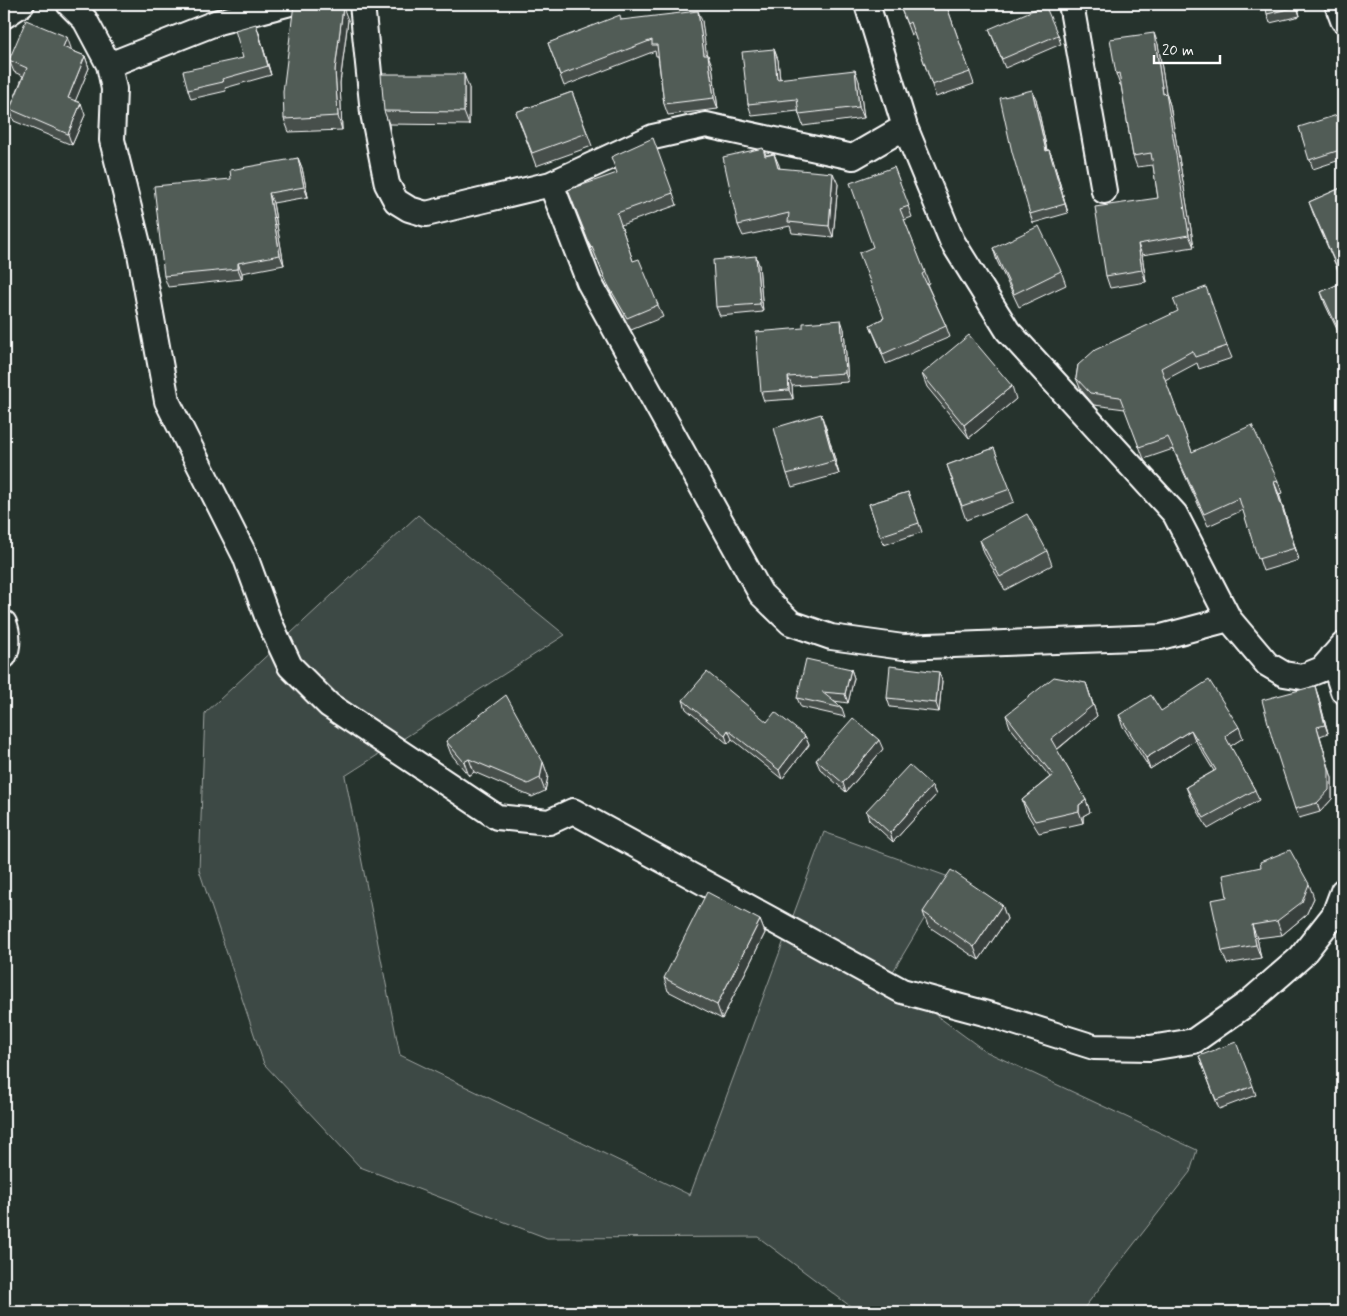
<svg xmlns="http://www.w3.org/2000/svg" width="1347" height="1316" font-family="Mynerve,sans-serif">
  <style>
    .green { fill: #3e4944; stroke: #9ea4a2 }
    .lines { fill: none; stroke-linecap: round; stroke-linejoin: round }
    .minor-casing { stroke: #fff; stroke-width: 28 }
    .minor { stroke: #26332d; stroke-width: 24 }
    .wall { fill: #464f4b; stroke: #fff }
    .shaded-wall { fill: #39403d; stroke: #fff }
    .building { fill: #515c57; stroke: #fff }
  </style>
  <rect width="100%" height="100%" fill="#26332d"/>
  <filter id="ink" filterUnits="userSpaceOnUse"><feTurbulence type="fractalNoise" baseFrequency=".02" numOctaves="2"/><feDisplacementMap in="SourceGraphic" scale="10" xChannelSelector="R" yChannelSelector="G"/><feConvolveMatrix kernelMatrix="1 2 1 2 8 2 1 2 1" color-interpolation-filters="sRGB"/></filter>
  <g filter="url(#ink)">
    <path class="green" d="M418,515l147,120 -220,141 55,279 290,140 134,-363 125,45 -61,103 97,71 212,99 -7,22 -109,140h-223l-100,-75 -211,1 -187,-71 -96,-103 -65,-194 6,-157z"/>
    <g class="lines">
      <g class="minor-casing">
        <path id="minor" d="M69,4l16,16 24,45 5,24 -2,51 27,108 28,153 78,155 23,63 22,47 39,39 168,112 52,5 24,-11 329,180 93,25 99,31 56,1 44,-7 54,-38 53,-46 33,-42 9,-24
          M362,4l11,109 14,71 9,17 13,8 17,5 125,-30 102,-47 53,-12 147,32 52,-30
          M867,4l38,123 47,114 56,90 167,183 54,105 38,45 17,10 18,3 20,-8 21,-24
          M1071,4l33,187
          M1337,4l6,16
          M4,16l18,-12
          M109,65l109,-43 69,-18
          M551,184l38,98 172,312 30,29 40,14 72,10 258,-10 68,-18
          M4,623c4,10 5,23 0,33
          M1332,657l11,34"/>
      </g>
      <use href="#minor" class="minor"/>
    </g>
    <path class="wall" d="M162,4h14l-13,3z
      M899,4h47l28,80 -38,13 -22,-64 -3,2z
      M1087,4h10l-8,3z
      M1297,4l3,12 -30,7 -3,-9z
      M348,20l-8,63 2,47 -53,2 -5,-13z
      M621,20l81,1 4,34 6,10 6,44 -50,6 -4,-11 -6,-48h-2l-1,-5 -91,35 -16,-43z
      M989,29l69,6 3,9 -56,24z
      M259,33l12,42 -46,13 1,3 -35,8 -3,-9 55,-32z
      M1158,44l8,49 4,12 24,142 -52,8 4,27 -36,6 -4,-12 52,-78 -5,-33 -16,2 -4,-11 -12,-71h-1l-4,-11z
      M71,48l-1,2 15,6 4,12 -14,33 10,14 -13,30 -58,-24 -4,-12 13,-33 -9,-4 -5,-12z
      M774,49l4,11 2,19 79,2 5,37 -61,8 -5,-15 -46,5 -4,-12z
      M469,88v37l-80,-1 -5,-13z
      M572,92l20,54 -56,20 -20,-54z
      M1036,99l11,51h2l4,9 15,54 -35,10 -3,-9z
      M1299,127l44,7v25l-30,10z
      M763,148l3,7 8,-1 5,14 59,16 -5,53 -41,-4 -2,-7 -47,10 -5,-11z
      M298,158l4,10 6,29 -35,6 11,62 -42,8v6l-74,8 -4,-11 67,-97z
      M894,167l18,50 -8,3 25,63 -2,1 19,42 4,11 -64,27 -16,-39 14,-7z
      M1343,187v155l-18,-38 -4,-12 22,-10 -30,-69 -4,-11z
      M568,190l105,3 4,12 -56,20 12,36 25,44 5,12 -32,13 -19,-35 -15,-36 -2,1z
      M993,248l68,23 5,14 -47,22 -22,-46z
      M759,265l4,47 -43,4 -4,-9z
      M844,329l4,53 -56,4 1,13 -29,2 -3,-9z
      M1227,346l5,12 -33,11 -2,-6 -32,17 27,72 86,29 4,12 -3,1 20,66 -36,11 -20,-61 -35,16 -35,-77 -29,10 -19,-50 -31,-4 -13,-15 -5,-12 2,-13z
      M922,374l94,25 -47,39 -42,-51z
      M826,428l13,46 -47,13 -5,-13z
      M994,448l20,54 -48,18 -19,-55z
      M908,492l14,40 -38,13 -15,-41z
      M980,540l67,11 5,14 -47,25 -21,-37z
      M851,669l3,9 -6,25 -14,-2 8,7 3,9 -44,-10 -4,-9z
      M942,681l-3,31 -49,-5 -3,-9z
      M1086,683l11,33 -40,34 29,50 4,12 -7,4v7l-44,10 -13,-21 -4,-12 28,-23 -40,-50 -4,-12z
      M1318,695l10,38 -8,3 12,42v21l-12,13 -21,6 -4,-9z
      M683,700l84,22 38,14 4,9 -27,34 -50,-40 -4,5 -42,-35z
      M1161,711l82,27 -13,8 25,44 4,10 -51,29 -18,-32 -4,-10 28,-16 -19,-31 -45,29 -28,-44 -3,-10z
      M446,741l97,21 5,14 -3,15 -13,6 -58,-25 -5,4 -18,-22z
      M883,749l-37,43 -26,-23 -4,-9z
      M932,786l4,9 -43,47 -24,-22 -3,-9z
      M1227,897l87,1 -8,17 -24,20 -25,3 4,20 -34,6 -5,-13z
      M1002,905l5,14 -28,41 -51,-34 -5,-14z
      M760,920l5,13 -43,86 -54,-28 -4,-13z
      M1199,1056l54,30 3,9 -37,14z"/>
    <path class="shaded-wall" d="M1296,4h1l3,12z
      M343,7l5,13 -8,63 2,47 -4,-14 -3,-46z
      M698,11l4,10 6,45 -4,-11z
      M256,24l3,9 12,42 -3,-9z
      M1154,33l4,11 8,49 4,12 24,142 -5,-12 -26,-141z
      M67,37l4,11 -4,11 -4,-12z
      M774,49l4,11 3,31 -4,-12z
      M708,55l4,10 6,44 -4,-11z
      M85,56l4,12 -17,41 -4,-11z
      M855,70l4,11 5,37 -5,-11z
      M464,74l5,14v37l-5,-13z
      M1032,90l4,9 13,61 -3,-9z
      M81,103l4,12 -13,30 -4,-11z
      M1049,150l4,9 15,54 -3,-9z
      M774,154l5,11 3,15 -4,-12z
      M298,158l4,10 6,29 -4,-10z
      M833,173l5,11 -5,53 -4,-11z
      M269,193l4,10 11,62 -4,-10z
      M1138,244l4,11 4,27 -4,-12z
      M756,256l3,9 4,47 -3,-8z
      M238,263l4,10v6l-4,-10z
      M841,320l3,9 4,53 -3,-9z
      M788,377l4,9 1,13 -4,-9z
      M1012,386l4,13 -47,39 -5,-13z
      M821,414l5,14 13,46 -5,-13z
      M1274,482l5,12 20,66 -4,-12z
      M851,669l3,9 -6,25 -3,-9z
      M939,672l3,9 -3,31 -3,-9z
      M1086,683l11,33 -42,35 -4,-12z
      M1315,686l3,9 10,38 -3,-8z
      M1239,727l4,11 -14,9 -4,-11z
      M1317,727l15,51v21l-12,13 -3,-9z
      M728,730l4,9 -4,5 -3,-9z
      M1191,730l4,10 -45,29 -4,-11z
      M805,736l4,9 -27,34 -3,-9z
      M879,740l4,9 -37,43 -3,-9z
      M469,759l5,13 -5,4 -5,-14z
      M543,762l5,14 -3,15 -5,-13z
      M932,786l4,9 -43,47 -3,-9z
      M1086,800l4,12 -7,4v7l-4,-12v-6z
      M1309,884l5,14 -8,17 -24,20 -5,-14z
      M1002,905l5,14 -28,41 -5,-13z
      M760,920l5,13 -43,86 -5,-14z
      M1252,925l5,13 4,20 -5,-13z"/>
    <path class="building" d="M294,4h24l25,3 -8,63 3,46 -54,3 -1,-27z
      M899,4h47l24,68 -38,13 -22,-63 -3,2z
      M1265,4h31l1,3 -30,7z
      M1045,5l13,30 -56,24 -13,-30z
      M698,11l6,44h4l6,43 -50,6 -7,-59h-5v-5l-92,35 -12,-32 72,-28 1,5z
      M26,20l41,17 -4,10 22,9 -17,42 13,5 -13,31 -58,-25 17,-41 -18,-8z
      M256,24l12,42 -46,13 1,3 -35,8 -5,-19 60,-13 -8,-28z
      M1154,33l9,61 3,-1 23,142 -51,9 4,26 -36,6 -11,-69 63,-9 -7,-45 -18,3 -14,-83 -3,1 -6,-35z
      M774,49l3,30 78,-9 4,37 -60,7 -2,-15 -49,5 -6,-52z
      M381,74h83v38l-80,-1z
      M1032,90l14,61 3,-1 16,54 -35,10 -18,-62 -12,-54z
      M572,92l15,41 -55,20 -16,-41z
      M1337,115l6,20v14l-34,11 -10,-33z
      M653,138l20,55 -56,20 16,48 6,-2 19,46 -31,13 -20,-35 -15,-36 -1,1 -23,-58 49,-17 -6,-16z
      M763,148l2,8 9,-2 4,14 55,5 -4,53 -41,-4 1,-9 -51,12 -15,-68z
      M298,158l6,29 -35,6 11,62 -42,8v6l-74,7 -10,-90 77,-7 -1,-9z
      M894,167l15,39 -9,3 25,63 -3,2 24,52 -63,28 -13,-29 14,-7 -25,-65 14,-6 -23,-64z
      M1343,187v94l-34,-79z
      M1039,226l22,45 -47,23 -21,-46z
      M756,256l4,48 -44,3 -3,-47z
      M1343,282v46l-4,3 -18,-39z
      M1206,287l21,59 -32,11 -3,-6 -31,17 31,84 60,-27 26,56 -4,1 21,66 -37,11 -19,-61 -35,16 -36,-77 -29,10 -19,-50 -30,-4 -14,-15 2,-13 17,-15 83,-39 -5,-12z
      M841,320l4,53 -57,4 1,13 -28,2 -5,-60 47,-4v-5z
      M969,335l43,51 -48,39 -42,-51z
      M821,414l13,47 -47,13 -13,-46z
      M994,448l16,41 -48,17 -15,-41z
      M908,492l11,31 -39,13 -11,-32z
      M1027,514l20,37 -47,26 -20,-37z
      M806,659l45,10 -6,25 -23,-2 20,16 -45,-10z
      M890,666l49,6 -3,31 -49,-5z
      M707,672l60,50 8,-10 30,24 -26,34 -51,-40 -3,5 -42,-35z
      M1054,677l32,6 7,22 -42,34 35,61 -7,5v6l-44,10 -13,-21 31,-25 -47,-60z
      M1209,680l30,47 -14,9 30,54 -51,28 -18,-31 30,-17 -25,-40 -45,28 -27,-43 32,-20 10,16z
      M1315,686l10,39 -8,2 12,42v21l-12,13 -22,6 -23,-71 -10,-38z
      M506,695l37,67 -3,16 -12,6 -59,-25 -5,3 -18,-21z
      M853,718l26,22 -36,43 -27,-23z
      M909,765l23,21 -42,47 -24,-22z
      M1290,850l19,34 -7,18 -25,19 -25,4 4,20 -34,6 -11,-51 16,-3 -4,-22 38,-8 -1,-5z
      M951,870l51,35 -28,42 -51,-35z
      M707,892l53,28 -43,85 -53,-27z
      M1236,1042l17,44 -37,14 -17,-44z"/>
  </g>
  <rect width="1347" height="1316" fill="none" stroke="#26332d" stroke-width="20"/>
  <rect x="10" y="10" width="1327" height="1296" fill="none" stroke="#fff" stroke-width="2" filter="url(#ink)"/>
  <path d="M1154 55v8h66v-8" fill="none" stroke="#ffffff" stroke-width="2.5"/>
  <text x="1162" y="55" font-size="15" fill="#ffffff" stroke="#26332d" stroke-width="4" paint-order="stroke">20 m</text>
</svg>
